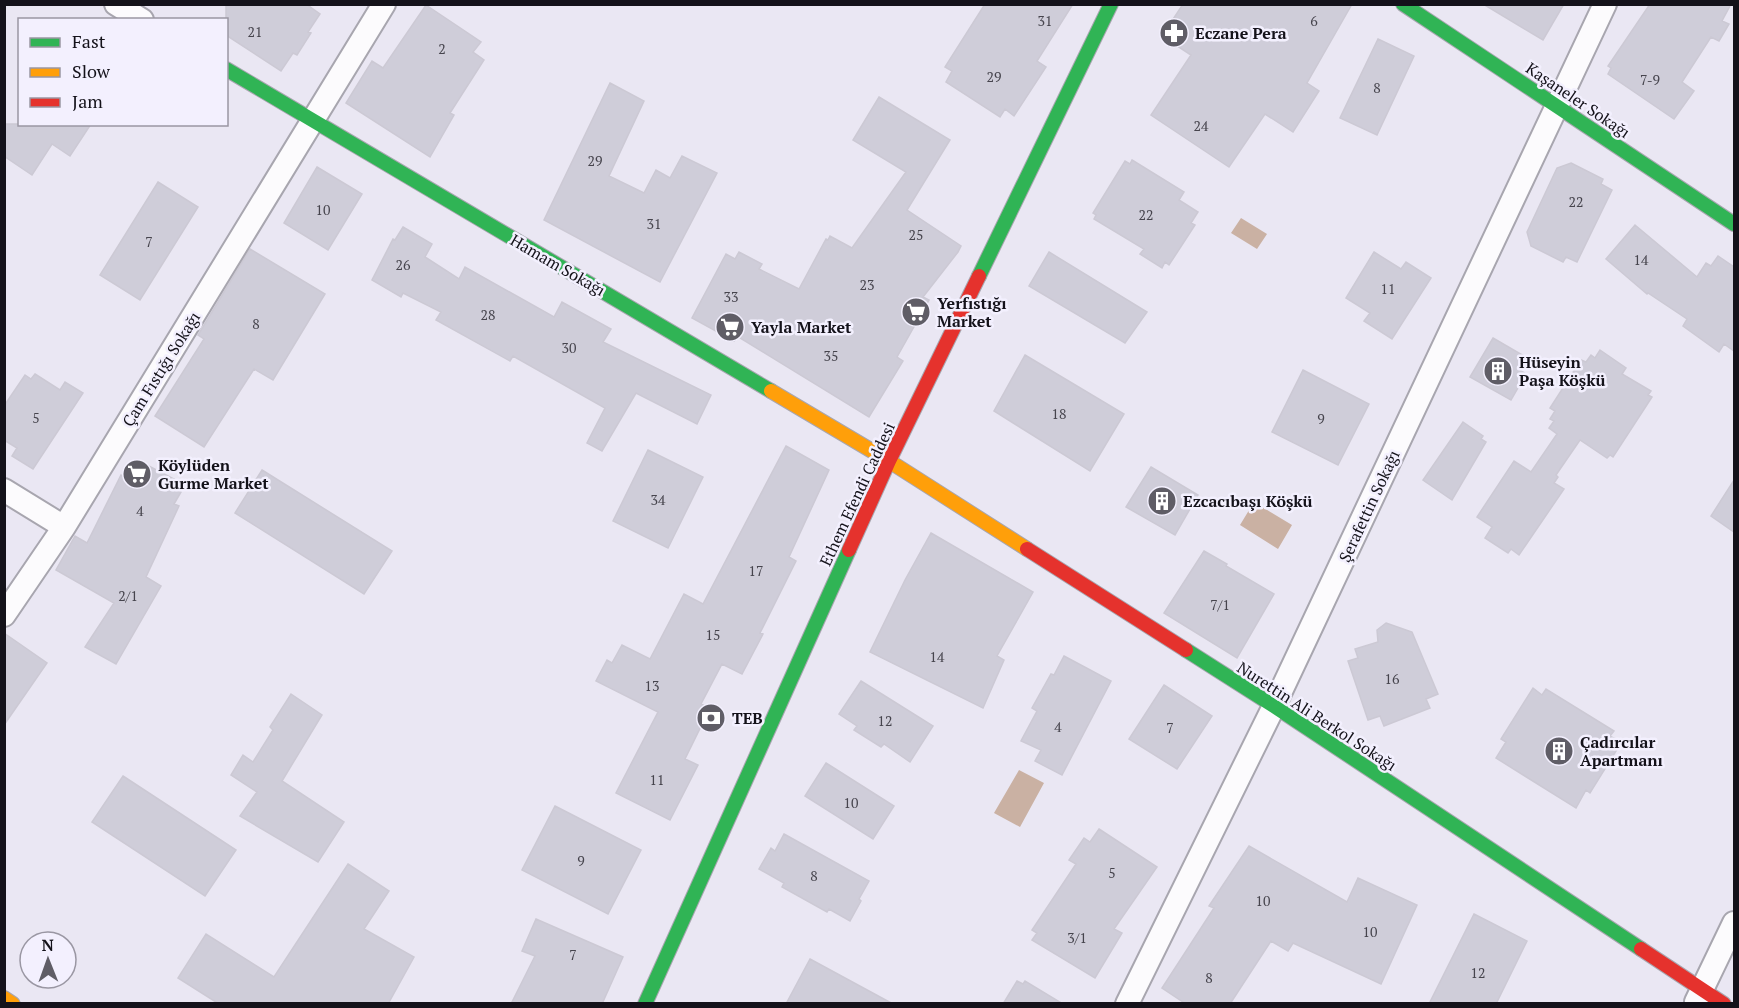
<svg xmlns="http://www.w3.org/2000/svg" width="1739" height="1008" font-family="'PT Serif',serif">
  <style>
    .water { fill: #cab1a3 }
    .building { fill: #cfcdd9; stroke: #ccc9d4; stroke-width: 1.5 }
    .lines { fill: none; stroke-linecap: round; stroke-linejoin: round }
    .street-casing { stroke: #a8a6af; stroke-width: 26 }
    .fast-casing { stroke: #a8a6af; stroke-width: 16 }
    .slow-casing { stroke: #a8a6af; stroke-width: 16 }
    .jam-casing { stroke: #a8a6af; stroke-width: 16 }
    .street { stroke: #fcfbfd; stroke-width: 22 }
    .fast { stroke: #30b455; stroke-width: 14 }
    .slow { stroke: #ff9f0a; stroke-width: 14 }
    .jam { stroke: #e5322d; stroke-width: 14 }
    .labels { text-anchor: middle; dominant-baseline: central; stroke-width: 5; stroke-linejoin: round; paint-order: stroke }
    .number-label { font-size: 14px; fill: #46444d }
    .poi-label { font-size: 16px; font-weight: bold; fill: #14121a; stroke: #f3f0fe; text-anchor: start }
    .street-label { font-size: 16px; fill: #14121a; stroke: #f3f0fe }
  </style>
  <rect width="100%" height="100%" fill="#eae7f3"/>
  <path class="water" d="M1241,218l26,16 -10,15 -26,-16z
    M1254,502l38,23 -14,24 -38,-24z
    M1019,770l25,13 -24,44 -26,-14z"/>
  <path class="building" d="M226,4h80l14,10 -12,18 3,1 -14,22 -4,-2 -12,18 -55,-36z
    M985,4h88l-36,57 9,6 -32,49 -9,-7 -5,8 -54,-35 6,-11 -7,-4z
    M1183,4h169l-45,79 12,8 -26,41 -28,-18 -36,53 -78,-52 40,-60 -29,-19z
    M1483,4h81l-21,36z
    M1650,4h81l-9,17 7,3 -10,17 -8,-4 -29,45 12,9 -20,28 -66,-45 3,-6 -3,-2z
    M426,5l55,37 -8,10 11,8 -34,53 4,2 -24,42 -84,-54 26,-42 11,7z
    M1378,39l36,17 -37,79 -37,-17z
    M610,83l34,18 -35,75 35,17 12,-23 14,8 12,-22 35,17 -57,109 -116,-62z
    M879,97l71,43 -43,70 54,36 -3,6 -35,45 6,3 -32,57 6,4 -34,56 -132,-81 -3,5 -42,-23 34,-64 9,5 4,-7 23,12 -3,5 40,20 27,-50 2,1 2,-4 22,12 54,-76 -53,-32z
    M4,124h87l-21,32 -18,-12 -20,31 -28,-19z
    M1132,160l52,32 -5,8 19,12 -7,11 4,2 -26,40 -4,-3 -3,6 -22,-14 4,-5 -50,-30 2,-4 -3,-2 32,-52 5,3z
    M1571,163l32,16 -2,5 11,6 -35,72 -11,-5 -3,5 -32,-16 -4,-14 30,-64z
    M317,167l45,27 -34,56 -44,-27z
    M158,182l40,25 -58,93 -40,-25z
    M1635,225l62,52 9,-14 5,3 7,-10 16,11v84l-10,-7 -5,8 -36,-26 4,-7 -39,-26 -1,1 -41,-35z
    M403,227l29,17 -7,13 34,22 6,-12 89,50 8,-15 49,27 -8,13 108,53 -14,29 -61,-31 -34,58 -15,-8 18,-35 -92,-52 -3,5 -74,-41 5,-8 -38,-19 -2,4 -29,-17 21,-41 2,1z
    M250,249l75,45 -52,86 -19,-11 -50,78 -49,-31 49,-77 -6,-4z
    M1049,252l98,60 -22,31 -96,-57z
    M1374,252l27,17 5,-7 25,16 -39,61 -28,-18 6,-8 -24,-15z
    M1493,338l33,19 -8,12 8,5 -15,26 -41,-23z
    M1600,350l26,18 -4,6 29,17 -3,4 4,2 -39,60 -3,-2 -3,3 -27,-18 -24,35 2,2 -4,6 10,6 -45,66 -8,-6 -3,4 -23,-15 7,-11 -15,-10 37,-56 17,11 26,-38 -8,-6 5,-7 -4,-2 5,-8 -5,-3 31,-48 5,2 5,-7 4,3z
    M1025,355l99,59 -34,57 -96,-60z
    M1303,370l66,34 -31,61 -66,-33z
    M35,374l25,16 5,-8 18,11 -50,76 -21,-13 5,-8 -13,-8v-34l21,-31 6,4z
    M1463,422l20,14 -2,3 5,3 -34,58 -29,-20z
    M786,446l43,24 -40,87 7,4 -36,72 3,1 -21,40 -20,-10 -21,40 9,4 -25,51 13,6 -28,55 -54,-27 42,-81 -62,-31 11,-21 5,3 10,-18 28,14 34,-65 19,10z
    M648,450l55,27 -35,71 -55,-27z
    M143,463l31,16 -3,8 10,5 -7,12 5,2 -33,71 15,9 -45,78 -31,-17 29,-44 -58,-33 19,-34 12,7 34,-68 2,2 7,-12 8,5z
    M1151,467l47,28 -23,40 -49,-28z
    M262,470l130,81 -28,43 -129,-81z
    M1734,480v52l-23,-16z
    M931,533l102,59 -36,64 7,4 -21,48 -113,-56 35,-72z
    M1204,551l23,13 -1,2 48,28 -37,64 -73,-45z
    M1386,623l26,9 26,62 -12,5 4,9 -46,18 -4,-10 -12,4 -20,-59 10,-3 -3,-9 23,-7 -1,-12z
    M4,633l43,30 -43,62z
    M1064,656l47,25 -49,94 -27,-14 6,-11 -20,-9 16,-30 -5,-3 19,-34 3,1z
    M861,681l72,45 -23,36 -26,-18 -3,3 -27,-17 3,-4 -18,-12z
    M1164,685l48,31 -35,53 -48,-30z
    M1533,688l9,7 4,-6 42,26 26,16 -4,5 11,7 -31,50 -4,-3 -10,18 -80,-50 10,-16 -5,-3z
    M291,694l31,21 -40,66 62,41 -26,40 -78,-46 17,-24 -26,-17 12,-20 10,7 20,-32 -3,-3z
    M826,763l68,43 -21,33 -68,-43z
    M123,776l113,74 -31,46 -113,-74z
    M555,806l86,44 -33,64 -86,-44z
    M1099,829l58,38 -43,62 8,4 -27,45 -63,-38 5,-7 -5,-3 44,-66 -7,-4 15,-22 6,4z
    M784,834l85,47 -10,18 2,2 -11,20 -21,-12 -2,3 -45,-25 2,-4 -25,-14 12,-21 4,3z
    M1249,846l98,56 11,-24 59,27 -36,79 -88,-41 -5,8 -17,-10 -41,63h-44l-24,-16 52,-80 -5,-2z
    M348,864l41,27 -25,38 50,28 -26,47h-169l-41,-26 28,-44 68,43z
    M1474,914l53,27 -31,63h-67z
    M536,919l87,38 -21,47h-91l24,-48 -13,-5z
    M810,959l83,45h-107z
    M1017,981l6,3 2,-3 38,23h-60z"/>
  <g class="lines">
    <g class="street-casing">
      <path id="street" d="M116,4l26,16
        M4,490l60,37
        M4,615l60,-88 320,-523
        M1696,1002l38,-79
        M1127,1004l147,-298 331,-702"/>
    </g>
    <g class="fast-casing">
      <path id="fast" d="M1403,4l331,220
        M226,69l545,322
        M979,276l132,-272
        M1186,650l88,56 367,243
        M645,1004l204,-454"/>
    </g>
    <g class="slow-casing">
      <path id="slow" d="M771,391l118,70 138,88
        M4,998l9,6"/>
    </g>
    <g class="jam-casing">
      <path id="jam" d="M1027,549l159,101
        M849,550l40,-89 90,-185
        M1641,949l83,55"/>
    </g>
    <use href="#street" class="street"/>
    <use href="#fast" class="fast"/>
    <use href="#slow" class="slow"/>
    <use href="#jam" class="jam"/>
  </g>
  <defs>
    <g id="pharmacy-disc" transform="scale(1.5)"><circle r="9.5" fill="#5f5d66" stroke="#f3f0fe"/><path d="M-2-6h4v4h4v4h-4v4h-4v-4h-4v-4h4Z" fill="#fff"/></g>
    <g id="supermarket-disc" transform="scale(1.5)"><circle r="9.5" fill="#5f5d66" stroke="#f3f0fe"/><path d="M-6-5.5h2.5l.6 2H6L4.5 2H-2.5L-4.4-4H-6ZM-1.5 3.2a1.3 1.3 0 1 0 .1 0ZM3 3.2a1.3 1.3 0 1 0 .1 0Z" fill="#fff"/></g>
    <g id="building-disc" transform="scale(1.5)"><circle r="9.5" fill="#5f5d66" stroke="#f3f0fe"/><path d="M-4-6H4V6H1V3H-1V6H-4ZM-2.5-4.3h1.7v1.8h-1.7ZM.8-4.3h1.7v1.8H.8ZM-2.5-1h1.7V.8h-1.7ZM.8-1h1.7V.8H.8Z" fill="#fff"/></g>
    <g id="bank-disc" transform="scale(1.5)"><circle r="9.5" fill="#5f5d66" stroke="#f3f0fe"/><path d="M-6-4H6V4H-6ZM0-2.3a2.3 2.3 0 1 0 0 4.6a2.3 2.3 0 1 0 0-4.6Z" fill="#fff"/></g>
  </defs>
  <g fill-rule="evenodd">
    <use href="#pharmacy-disc" x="1174" y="33"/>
    <use href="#supermarket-disc" x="916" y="312"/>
    <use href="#supermarket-disc" x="730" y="327"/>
    <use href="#building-disc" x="1498" y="371"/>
    <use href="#supermarket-disc" x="137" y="474"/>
    <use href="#building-disc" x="1162" y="501"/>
    <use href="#bank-disc" x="711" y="718"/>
    <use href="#building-disc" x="1559" y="751"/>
  </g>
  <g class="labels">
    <g class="number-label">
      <text x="1045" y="20">31</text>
      <text x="1314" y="20">6</text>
      <text x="255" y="31">21</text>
      <text x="442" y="48">2</text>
      <text x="994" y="76">29</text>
      <text x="1650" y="79">7-9</text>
      <text x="1377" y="87">8</text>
      <text x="1201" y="125">24</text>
      <text x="595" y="160">29</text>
      <text x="1576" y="201">22</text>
      <text x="323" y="209">10</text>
      <text x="1146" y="214">22</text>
      <text x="654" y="223">31</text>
      <text x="916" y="234">25</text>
      <text x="149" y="241">7</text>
      <text x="1641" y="259">14</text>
      <text x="403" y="264">26</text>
      <text x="867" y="284">23</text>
      <text x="1388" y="288">11</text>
      <text x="731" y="296">33</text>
      <text x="488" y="314">28</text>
      <text x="256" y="323">8</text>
      <text x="569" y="347">30</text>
      <text x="831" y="355">35</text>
      <text x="1059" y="413">18</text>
      <text x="36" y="417">5</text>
      <text x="1321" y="418">9</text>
      <text x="658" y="499">34</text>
      <text x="140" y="510">4</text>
      <text x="756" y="570">17</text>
      <text x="128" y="595">2/1</text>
      <text x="1220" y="604">7/1</text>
      <text x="713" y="634">15</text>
      <text x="937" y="656">14</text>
      <text x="1392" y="678">16</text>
      <text x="652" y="685">13</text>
      <text x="885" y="720">12</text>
      <text x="1058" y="726">4</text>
      <text x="1170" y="727">7</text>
      <text x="657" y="779">11</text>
      <text x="851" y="802">10</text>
      <text x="581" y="860">9</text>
      <text x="1112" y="872">5</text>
      <text x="814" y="875">8</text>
      <text x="1263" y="900">10</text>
      <text x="1370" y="931">10</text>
      <text x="1077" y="937">3/1</text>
      <text x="573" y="954">7</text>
      <text x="1478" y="972">12</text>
      <text x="1209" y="977">8</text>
    </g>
    <g class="poi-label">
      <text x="1195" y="33">Eczane Pera</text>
      <text x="937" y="303">Yerfıstığı<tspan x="937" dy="18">Market</tspan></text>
      <text x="751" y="327">Yayla Market</text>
      <text x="1519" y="362">Hüseyin<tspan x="1519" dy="18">Paşa Köşkü</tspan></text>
      <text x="158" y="465">Köylüden<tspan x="158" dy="18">Gurme Market</tspan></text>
      <text x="1183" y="501">Ezcacıbaşı Köşkü</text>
      <text x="732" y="718">TEB</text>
      <text x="1580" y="742">Çadırcılar<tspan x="1580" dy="18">Apartmanı</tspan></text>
    </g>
    <g class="street-label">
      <text transform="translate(1578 100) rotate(34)">Kaşaneler Sokağı</text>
      <text transform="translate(558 265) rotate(30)">Hamam Sokağı</text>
      <text transform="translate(161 369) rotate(-58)">Çam Fıstığı Sokağı</text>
      <text transform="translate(857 494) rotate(-65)">Ethem Efendi Caddesi</text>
      <text transform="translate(1369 506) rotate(-65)">Şerafettin Sokağı</text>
      <text transform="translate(1317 716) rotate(33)">Nurettin Ali Berkol Sokağı</text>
    </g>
  </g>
  <rect width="1739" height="1008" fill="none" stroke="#14121a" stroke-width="12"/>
  <rect x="18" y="18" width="210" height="108" fill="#f3f0fe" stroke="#9a97a3" stroke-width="1.5"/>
  <rect x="30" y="38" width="30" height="9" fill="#30b455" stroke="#9a97a3" stroke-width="1.5"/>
  <text x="72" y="48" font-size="18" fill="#14121a">Fast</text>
  <rect x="30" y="68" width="30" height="9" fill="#ff9f0a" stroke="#9a97a3" stroke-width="1.5"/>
  <text x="72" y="78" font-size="18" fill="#14121a">Slow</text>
  <rect x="30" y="98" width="30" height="9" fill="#e5322d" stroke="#9a97a3" stroke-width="1.5"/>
  <text x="72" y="108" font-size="18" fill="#14121a">Jam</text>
  <g transform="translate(48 960) rotate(359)"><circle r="28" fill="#f3f0fe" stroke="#9a97a3" stroke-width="1.5"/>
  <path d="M0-4.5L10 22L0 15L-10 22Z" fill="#5f5d66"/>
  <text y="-9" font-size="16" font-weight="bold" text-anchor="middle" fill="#14121a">N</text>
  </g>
</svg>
